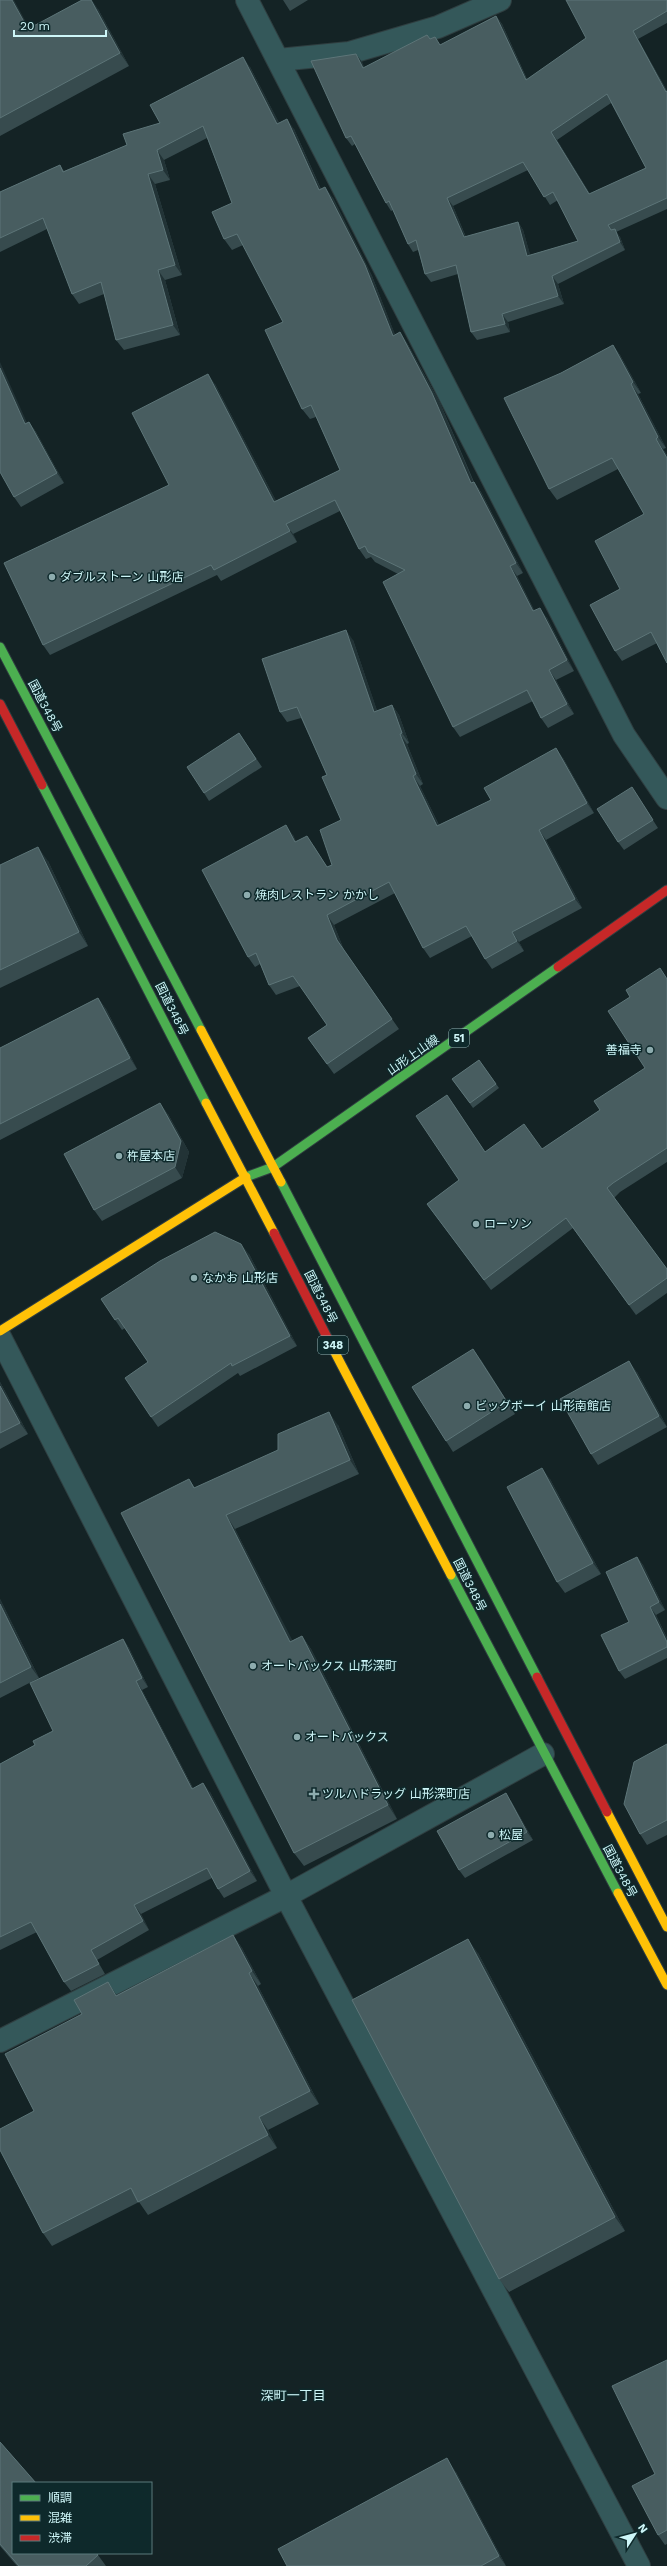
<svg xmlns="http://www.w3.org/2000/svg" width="667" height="2566" font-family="'Work Sans','Noto Sans JP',sans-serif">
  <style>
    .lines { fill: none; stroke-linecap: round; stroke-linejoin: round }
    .street-casing { stroke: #2f3e40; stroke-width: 24 }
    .fast-casing { stroke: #2f3e40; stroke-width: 11 }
    .slow-casing { stroke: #2f3e40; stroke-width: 11 }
    .jam-casing { stroke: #2f3e40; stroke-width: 11 }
    .street { stroke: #34585a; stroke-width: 22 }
    .fast { stroke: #4caf50; stroke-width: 9 }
    .slow { stroke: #ffc107; stroke-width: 9 }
    .jam { stroke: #c62828; stroke-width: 9 }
    .wall { fill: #374b4e; fill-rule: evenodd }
    .shaded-wall { fill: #223336 }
    .building { fill: #485d60; stroke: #5d7578; fill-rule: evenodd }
    .poi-dot { fill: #8dacae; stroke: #0e292b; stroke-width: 1.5 }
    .labels { text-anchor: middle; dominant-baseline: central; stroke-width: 3; stroke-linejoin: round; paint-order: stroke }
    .shield { fill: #0e292b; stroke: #94b8ba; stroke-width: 1 }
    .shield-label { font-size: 11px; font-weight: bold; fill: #cef6f8 }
    .poi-label { font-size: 12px; fill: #cef6f8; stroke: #0e292b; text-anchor: start }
    .street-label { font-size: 12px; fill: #cef6f8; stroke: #0e292b }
    .neighbourhood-label { font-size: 13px; fill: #cef6f8; stroke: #0e292b }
  </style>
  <rect width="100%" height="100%" fill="#142325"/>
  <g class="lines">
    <g class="street-casing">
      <path id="street" d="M247,0l377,735 43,63
        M278,60l71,-7 89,-26 62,-27
        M0,1337l286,559 353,670
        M0,2041l286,-145 257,-142"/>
    </g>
    <g class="fast-casing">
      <path id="fast" d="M0,647l201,383
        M42,785l164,318
        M246,1177l27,-10 285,-200
        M281,1182l256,495
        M451,1575l167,318"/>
    </g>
    <g class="slow-casing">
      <path id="slow" d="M201,1030l80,152
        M206,1103l68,130
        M0,1331l246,-154
        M330,1343l121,232
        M607,1812l60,115
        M618,1893l49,92"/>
    </g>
    <g class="jam-casing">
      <path id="jam" d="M0,704l42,81
        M558,967l109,-77
        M274,1233l56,110
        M537,1677l70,135"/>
    </g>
    <use href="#street" class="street"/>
    <use href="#fast" class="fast"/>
    <use href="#slow" class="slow"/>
    <use href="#jam" class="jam"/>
  </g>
  <path class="wall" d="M0,0l30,28 68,-19 31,57 -129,70z
    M283,0h25l-18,11z
    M667,0v23l-29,16 29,52v118l-51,23 4,5 5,13 -67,34 6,20 -56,18 2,10 -33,8 -6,-8 -13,-58 -27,8 -6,-8 -7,-24 -5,2 -5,-8 -15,-34 -2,1 -5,-8 -31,-59 -3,2 -6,-8 10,-84 6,8 2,6 63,-33 3,4 11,6 55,-29 6,8 25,55zM611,103l35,65 -56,26 -33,-54zM528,170l22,35 8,-5 20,41 -48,14 -7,-25 -5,-8 -52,15 -13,-31z
    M250,67l29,56 15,6 27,60 12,9 39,78 23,59 5,-3 7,11 33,60 34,79 7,10 42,81 -6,3 17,34 13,8 27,53 -18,9 18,34 -26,14 -7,-10 -8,-17 -73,36 -7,-10 -55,-153 -23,-12 -4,-5 -5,2 -7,-10 -19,-38 -47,23 4,8 -76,39 -4,-6 -167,80 -7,-10 126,-160 46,-101 61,117 64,-31 -24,-53 -6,2 -8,-10 -19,-87 -40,-77 -11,5 -8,-11 8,-36 -25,-65 -43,22 6,20 -15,4 27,91 -17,5 15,55 -56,15 -8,-10 -12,-46 -25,10 -7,-10 -25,-65 -47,23v-60l60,-27 4,6 63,-26 33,-22z
    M613,345l7,10 21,38 -3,1 28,54 -3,1 4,6v208l-10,-20 -35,18 -7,-10 5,-62 24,-75 -26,-45 -61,31 -8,-11 12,-116z
    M29,422l7,10 28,51 -43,24 -7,-10 13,-74z
    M353,640l24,71 15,-6 7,10 10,28 -2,1 16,40 -3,2 19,39 52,-25 72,-42 31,55 -48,27 36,68 -63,34 5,9 -32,18 -7,-10 -13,-23 -42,22 -7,-10 -28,-55 -61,32 10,25 55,79 -65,45 -26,-36 19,-13 -27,-39 -24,9 -7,-10 -9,-21 -5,3 -7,-10 45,-122 3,7 18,4 13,21 5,-2 9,-45 -14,-45 -26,-57 -14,4 -7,-10z
    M239,733l23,34 -53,34 -5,-8z
    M637,795l21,33 -34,22 -6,-8z
    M48,861l40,85 -88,42v-123z
    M660,968l7,11v183l-47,30 -6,6 53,71v24l-31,22 -63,-87 -82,62 -64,-86 32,-24 -5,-75 31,47 57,-3 58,-39 45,-42 -15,-71z
    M98,998l8,11 31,60 -137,71v-92z
    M479,1060l20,28 -26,20 -21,-29z
    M168,1114l21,38 -7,26 -80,43 -8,-11z
    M249,1254l48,92 -57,30 -2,-3 -80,54 -7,-10 -3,-55 -23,-34 -3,2 -21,-31z
    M481,1360l34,54 -62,38 -7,-11z
    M637,1372l30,55 -69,38 -7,-11z
    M0,1382l28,52 -28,15z
    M338,1425l21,49 -124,55 57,112 10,-5 9,13 86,170 -93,47 -10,-13 -105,-374 6,9z
    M550,1479l51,95 -36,19 -8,-11z
    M637,1557l6,8 22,45 -9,5 11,23v20l-42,21 -6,-8 10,-49z
    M0,1599l39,79 -39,20z
    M123,1639l6,9 19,39 -6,3 51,98 17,4 47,89 -33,17 -6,-9 -6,-11 -71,36 8,16 -52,30 8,14 -34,17 -7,-9 -27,-50 -37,18v-186l35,-19 18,-14z
    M667,1744v91l-20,10 -7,-11z
    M511,1801l22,39 -68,38 -6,-8z
    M233,1935l9,13 19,36 -3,2 61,118 -51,26 9,18 -129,67 -9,-13 -87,44 -9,-13 -9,-122 83,-116z
    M478,1953l147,278 -116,61 -10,-13z
    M667,2360v184l-2,1 -7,-10 -3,-61z
    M0,2442l98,113 8,11h-89l-17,-20z
    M456,2472l50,94h-219z"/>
  <path class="shaded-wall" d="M12,0h2l23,42 -9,-13z
    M91,0h1l6,9 31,57 -9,-13z
    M496,16l6,8 29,65 -5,-9z
    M633,31l5,8 29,53v2z
    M356,54l6,8 7,14 -6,-8z
    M243,57l7,10 35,67 -8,-10z
    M287,119l7,10 32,72 -7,-11z
    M551,132l6,8 38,62 -6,-8z
    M157,150l7,10 6,20 -7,-10z
    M148,174l7,10 27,91 -7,-10z
    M325,187l8,11 39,78 28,71 -7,-11z
    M447,198l6,8 16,39 -5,-8z
    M518,222l5,8 10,34 -6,-8z
    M615,229l5,8 5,13 -5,-8z
    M158,270l7,10 15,55 -7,-10z
    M552,276l6,8 6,20 -6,-8z
    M502,314l6,8 2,10 -5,-8z
    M400,332l7,11 33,60 38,90 -7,-10z
    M613,345l7,10 21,38 -8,-11z
    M0,362l32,72 -7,-10 -25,-56z
    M208,374l7,10 67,128 -8,-10z
    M631,384l7,10 28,54 -8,-11z
    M29,422l7,10 28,51 -7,-10z
    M656,439l11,16v3z
    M474,482l7,10 42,81 -7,-10z
    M286,524l7,10 4,8 -7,-11z
    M510,566l7,10 23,46 -7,-11z
    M540,608l7,10 27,53 -7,-11z
    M346,630l7,10 28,82 -7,-10z
    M549,670l7,10 18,34 -7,-10z
    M392,705l7,10 10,28 -7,-10z
    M400,734l7,10 16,40 -7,-10z
    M556,748l7,10 31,55 -7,-10z
    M413,776l7,10 24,50 -7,-10z
    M286,825l7,10 9,17 -7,-10z
    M539,830l7,10 36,68 -7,-9z
    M38,847l10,14 40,85 -9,-14z
    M327,915l7,10 10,25 55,79 -62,-89z
    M512,932l7,10 5,9 -7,-10z
    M98,998l8,11 31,60 -7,-11z
    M160,1103l8,11 21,38 -7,26 -7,-11z
    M241,1244l8,10 48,92 -7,-10z
    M473,1349l8,11 34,54 -8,-12z
    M629,1361l8,11 30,55 -8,-11z
    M0,1382l28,52 -8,-11 -20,-37z
    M329,1412l9,13 21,49 -9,-14z
    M542,1468l8,11 51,95 -8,-11z
    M226,1515l9,14 65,126 -10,-13z
    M637,1557l6,8 22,45 -6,-8z
    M0,1599l39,79 -8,-11 -31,-63z
    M650,1607l6,8 11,23v4z
    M302,1636l9,13 86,170 -9,-14z
    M123,1639l6,9 19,39 -6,-9z
    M136,1681l6,9 56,108 -6,-9z
    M203,1783l7,9 47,89 -7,-10z
    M506,1793l5,8 22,39 -6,-8z
    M134,1905l7,9 8,16 -6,-9z
    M233,1935l9,13 19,36 -9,-13z
    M468,1939l10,14 147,278 -10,-14z
    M249,1973l9,13 61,118 -9,-13z
    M108,1982l9,14h-1z
    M259,2117l9,13 9,18 -9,-13z
    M447,2458l9,14 50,94 -7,-10z"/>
  <path class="building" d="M0,0h12l16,29 54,-29h9l29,53 -120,65z
    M566,0h101v11l-34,20 33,61 1,-1v107l-59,27 3,5 4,-1 5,13 -68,34 6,20 -56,18 3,10 -34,8 -15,-67 -31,9 -9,-34 -8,4 -19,-43 -3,2 -35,-67 -5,2 -35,-77 45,-7 7,14 64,-33 3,4 5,-2 5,8 56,-29 30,64 60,-42zM607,94l39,74 -57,26 -38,-62zM523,162l21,35 9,-5 25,49 -51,15 -9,-34 -54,15 -17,-39z
    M243,57l34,67 10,-5 32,71 6,-3 40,78 28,71 7,-4 32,61 39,90 3,-1 42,81 -6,3 23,45 7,-3 27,52 -18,10 18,34 -26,14 -14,-28 -74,37 -70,-145 22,-12 -37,-18 -3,-6 -6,3 -24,-49 -49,24 4,7 -76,39 -3,-5 -168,80 -39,-82 165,-78 -37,-72 76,-39 66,128 66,-32 -29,-65 -9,4 -37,-79 18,-8 -46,-88 -13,5 -12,-27 20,-9 -29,-77 -46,24 6,20 -15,4 27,91 -17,5 15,55 -57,15 -15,-58 -29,12 -29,-76 -43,20v-46l60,-27 3,7 64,-27 -4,-11 37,-11 -10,-18z
    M613,345l20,37 -2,2 27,53 -2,2 11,19v205l-16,-31 -36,19 -25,-46 30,-16 -25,-48 49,-27 -32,-56 -63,31 -45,-91 57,-25z
    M0,368l25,56 4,-2 28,51 -43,24 -14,-25z
    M346,630l28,82 18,-7 10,28 -2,1 16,40 -3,2 24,50 54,-26 -7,-12 72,-40 31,55 -48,27 36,69 -63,33 5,9 -32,18 -19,-33 -43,22 -34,-66 -62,33 10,25 55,79 -65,45 -19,-26 19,-13 -34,-49 -24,9 -13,-32 -8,4 -46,-87 84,-45 9,17 12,-6 20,31 5,-2 -12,-35 21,-10 -19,-43 5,-2 -30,-68 -17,5 -18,-53z
    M239,733l17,26 -52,34 -17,-26z
    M632,787l21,33 -35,22 -21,-33z
    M38,847l41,85 -79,38v-105z
    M660,968l7,11v169l-54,35 -6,5 60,81v9l-38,27 -63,-87 -82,62 -57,-76 32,-24 -43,-64 31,-21 38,57 39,-28 18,25 58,-39 -6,-9 51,-33 -37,-57 22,-14 -4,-7z
    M98,998l32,60 -130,66v-76z
    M479,1060l17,24 -26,19 -18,-24z
    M160,1103l21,38 -6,26 -81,43 -30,-56z
    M215,1232l26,12 49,92 -58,30 -1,-3 -80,54 -26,-39 23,-16 -30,-44 -3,2 -14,-21 59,-38z
    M473,1349l34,53 -61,39 -34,-54z
    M629,1361l30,55 -68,38 -31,-55z
    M0,1386l20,37 -20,10z
    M329,1412l21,48 -124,55 64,127 12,-6 86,169 -94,48 -173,-340 68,-34 5,9 84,-38v-16z
    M542,1468l51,95 -36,19 -50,-95z
    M637,1557l22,45 -9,5 17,35v5l-48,24 -18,-36 28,-13 -23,-50z
    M0,1604l31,63 -31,16z
    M123,1639l19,39 -6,3 56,108 11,-6 47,88 -32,18 -11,-21 -73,37 9,16 -52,29 8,14 -35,18 -33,-60 -31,15v-173l35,-19 -2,-4 20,-10 -23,-48z
    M667,1744v76l-27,14 -16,-30 10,-42z
    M506,1793l21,39 -68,38 -22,-39z
    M233,1935l19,36 -3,2 61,118 -51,26 9,18 -130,67 -7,-14 -88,45 -43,-83v-21l34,-18 -29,-57 77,-40 -8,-14 34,-18 8,14z
    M468,1939l147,278 -116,62 -147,-279z
    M667,2360v170l-9,5 -26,-49 23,-12 -43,-88z
    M0,2442l36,41h-23v70h83l2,2 -12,11h-67l-19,-22z
    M447,2458l52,98 -18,10h-194l-9,-17z"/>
  <g class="poi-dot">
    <circle cx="52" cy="577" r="4"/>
    <circle cx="247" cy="895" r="4"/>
    <circle cx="650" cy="1050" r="4"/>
    <circle cx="119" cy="1156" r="4"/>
    <circle cx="476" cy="1224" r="4"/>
    <circle cx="194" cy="1278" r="4"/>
    <circle cx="467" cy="1406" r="4"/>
    <circle cx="253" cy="1666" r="4"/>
    <circle cx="297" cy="1737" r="4"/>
    <path d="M312 1788h4v4h4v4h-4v4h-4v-4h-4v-4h4z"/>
    <circle cx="491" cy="1835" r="4"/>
  </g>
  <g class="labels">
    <g class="shield">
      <rect x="449" y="1029" width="20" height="18" rx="3"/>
      <rect x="318" y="1336" width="30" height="18" rx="3"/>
    </g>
    <g class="shield-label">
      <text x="459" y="1038">51</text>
      <text x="333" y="1345">348</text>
    </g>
    <g class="poi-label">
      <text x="60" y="577">ダブルストーン 山形店</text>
      <text x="255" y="895">焼肉レストラン かかし</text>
      <text x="642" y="1050" text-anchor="end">善福寺</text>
      <text x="127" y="1156">杵屋本店</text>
      <text x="484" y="1224">ローソン</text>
      <text x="202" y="1278">なかお 山形店</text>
      <text x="475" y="1406">ビッグボーイ 山形南館店</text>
      <text x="261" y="1666">オートバックス 山形深町</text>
      <text x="305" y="1737">オートバックス</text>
      <text x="322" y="1794">ツルハドラッグ 山形深町店</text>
      <text x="499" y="1835">松屋</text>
    </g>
    <g class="street-label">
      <text transform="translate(45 706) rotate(62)">国道348号</text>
      <text transform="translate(172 1009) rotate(63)">国道348号</text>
      <text transform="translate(413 1055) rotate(-35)">山形上山線</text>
      <text transform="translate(321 1297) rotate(63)">国道348号</text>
      <text transform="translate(470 1585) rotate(63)">国道348号</text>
      <text transform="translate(620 1871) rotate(62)">国道348号</text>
    </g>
    <g class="neighbourhood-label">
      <text x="293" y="2395">深町一丁目</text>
    </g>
  </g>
  <rect x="12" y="2482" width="140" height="72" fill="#0e292b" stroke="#5b7b7d"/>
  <rect x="20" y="2495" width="20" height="6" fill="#4caf50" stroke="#5b7b7d"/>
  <text x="48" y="2502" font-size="12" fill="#cef6f8">順調</text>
  <rect x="20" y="2515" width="20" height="6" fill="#ffc107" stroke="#5b7b7d"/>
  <text x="48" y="2522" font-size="12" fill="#cef6f8">混雑</text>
  <rect x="20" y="2535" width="20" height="6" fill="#c62828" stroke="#5b7b7d"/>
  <text x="48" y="2542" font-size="12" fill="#cef6f8">渋滞</text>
  <g transform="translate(635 2534) rotate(54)" stroke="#0e292b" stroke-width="3" paint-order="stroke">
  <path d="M0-3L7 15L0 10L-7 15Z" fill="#cef6f8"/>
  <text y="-6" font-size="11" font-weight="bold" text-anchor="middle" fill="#cef6f8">N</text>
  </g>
  <path d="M14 30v6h92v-6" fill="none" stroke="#cef6f8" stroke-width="2"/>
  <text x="20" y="30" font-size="12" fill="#cef6f8" stroke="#0e292b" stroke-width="3" paint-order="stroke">20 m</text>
</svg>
